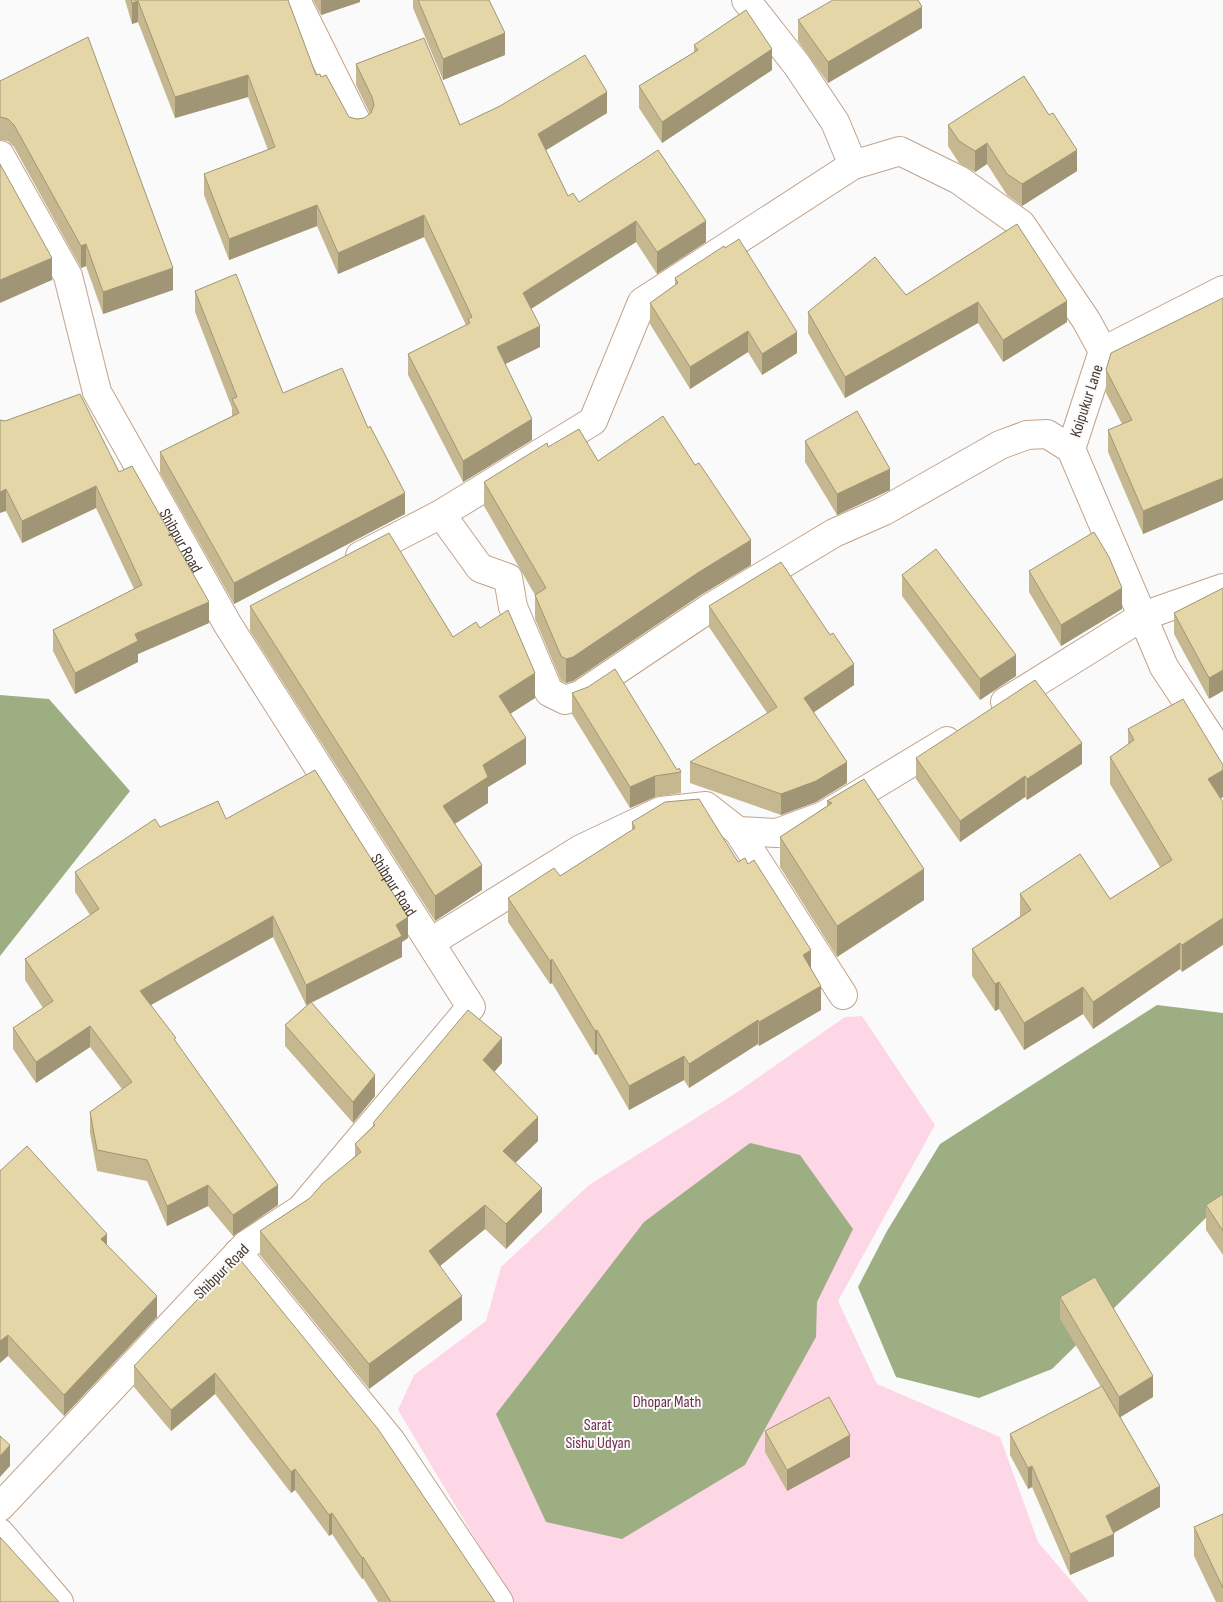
<svg xmlns="http://www.w3.org/2000/svg" width="1223" height="1602" font-family="'Sofia Sans Condensed',sans-serif">
  <style>
    .green { fill: #fdd7e5 }
    .water { fill: #9eae83 }
    .lines { fill: none; stroke-linecap: round; stroke-linejoin: round }
    .minor-casing { stroke: #c2a38b; stroke-width: 30 }
    .minor { stroke: #fff; stroke-width: 28 }
    .wall { fill: #c5b890 }
    .shaded-wall { fill: #a09676 }
    .building { fill: #e5d6a8; stroke: #a09676 }
    .labels { text-anchor: middle; dominant-baseline: central; stroke-width: 4; stroke-linejoin: round; paint-order: stroke }
    .street-label { font-size: 16px; fill: #43362c; stroke: #fafafa }
    .park-label { font-size: 16px; fill: #6d304b; stroke: #fafafa }
  </style>
  <rect width="100%" height="100%" fill="#fafafa"/>
  <path class="green" d="M862,1016l73,109 -97,176 39,83 123,53 38,105 51,60h-576l-115,-192 16,-35 72,-54 15,-54 88,-82 147,-92 109,-76z"/>
  <path class="water" d="M0,695l49,4 81,92 -130,165z
    M1157,1005l66,8v188l-171,168 -73,29 -83,-21 -38,-90 29,-56 53,-87z
    M750,1143l50,12 53,74 -36,73 -1,35 -71,128 -123,74 -76,-17 -50,-108 148,-192z"/>
  <g class="lines">
    <g class="minor-casing">
      <g id="minor">
        <path d="M296,0l62,125"/>
        <path d="M746,0l51,65 38,57 18,43"/>
        <path id="s1" d="M0,155l68,121 29,116 131,233 243,382 -170,202 -55,36 -246,262"/>
        <path d="M1103,351l120,-61"/>
        <path d="M441,514l39,54 28,10 5,29 36,85 16,8 15,-5 128,-86 126,-76 50,-22 116,-66 27,-10 20,-1 24,15"/>
        <path d="M360,556l81,-42 152,-93 49,-119 211,-137 47,-14 59,29 62,44 65,96 17,31 -32,98 93,218 59,89"/>
        <path d="M1005,702l138,-86 80,-28"/>
        <path d="M738,831l105,164"/>
        <path d="M431,942l150,-93 80,-38 45,-5 32,25 39,2 46,-17 124,-75"/>
        <path d="M238,1253l153,188 108,161"/>
        <path d="M0,1533l59,69"/>
      </g>
    </g>
    <use href="#minor" class="minor"/>
  </g>
  <path class="wall" d="M125,0h163l28,75 5,2 28,40 8,2 7,-1 6,-4 -14,-29v-21l104,61 147,-12 -61,37 22,46 11,6 127,40 -49,32 -21,-32 -105,67 9,38 -35,17 27,76 -69,42 -55,-107v-21l58,-29 -42,-88 -86,37 -21,-48 -88,34 -25,-65v-21l64,-24 -20,-53 -73,21 -37,-96 -6,2z
    M313,0h47v2l-39,13z
    M413,0h76l16,55 -62,25 -30,-72z
    M798,20l124,8 -94,55 -30,-42z
    M694,45l78,25 -110,73 -23,-35v-22l55,-34z
    M0,81l173,209 -70,24 -17,-48 -5,2 -67,-121 -6,-6 -8,-1z
    M948,125l129,46 -55,35 -15,-11 -20,-31 -12,8 -16,-9 -11,-17z
    M1017,224l50,98 -64,40 -25,-39 -133,75 -37,-65v-21l98,-17z
    M725,248l72,105 -35,22 -14,-23 -58,37 -40,-65v-21l25,-18v-7z
    M195,291l88,102 122,121 -171,90 -74,-131v-21l72,-36v-8l-37,-96z
    M1223,298v202l-80,34 -35,-82v-22l14,-6 -16,-31v-23z
    M0,420l119,52 90,151 -71,31v8l-63,32 -22,-43v-21l81,-41 -38,-81 -74,35 -16,-32z
    M805,441l85,49 -53,25 -32,-53z
    M548,447l50,14 153,104 -52,31 -126,85 -7,2 -5,-2 -26,-62v-24l-51,-89v-24z
    M1029,571l93,38 -61,37 -32,-54z
    M902,575l114,101 -36,24 -78,-104z
    M1223,588l-14,111 -35,-65v-21z
    M250,606l203,31 27,-9 55,70 -25,16 16,50 -38,23v16l-33,21 27,66 -47,31 -185,-290z
    M709,606l145,79 -40,27 33,71 -31,19 -35,13 -91,-32v-21l77,-49 -58,-86z
    M572,693l105,77 4,2v21l-26,4 -25,11 -58,-94z
    M1128,729l95,36v32l-3,1 -38,174 -2,-3 -87,60 -10,-15 -59,36 -25,-41 -4,2 -23,-35v-27l48,-33v-22l90,5 50,-32 -50,-83v-27l18,-12z
    M916,758l166,6 -55,36 -2,-3 -65,45 -44,-63z
    M864,779l60,121 -87,57 -57,-90v-30l47,-31v-5z
    M226,819l182,119 -6,4v15l-91,46 64,93 -22,27 -68,-77v-21l25,-22 -4,2 -33,-68 -122,68 25,37 102,163 -45,31 -25,-30 -41,20 -20,-45 -50,-10 -7,-38v-21l32,-23 -32,-42 -54,36 -23,-34v-21l30,-20 -18,-28v-21l65,-44 -15,-23v-20l85,-45z
    M632,822l106,40 73,107 10,41 -62,36 -1,-2 -69,44 -5,-8 -55,30 -32,-56 -2,1 -43,-72 -2,1 -42,-62v-24l52,-22 72,-46z
    M502,1063l-8,9 44,69 -23,22 27,49 -36,37 -21,-20 -45,37 22,54 -93,69 -109,-134v-24l50,-33 45,-42v-12l18,-18v-3z
    M0,1171l107,74 50,72 -93,99 -56,-60z
    M1223,1194v61l-17,-25v-25z
    M238,1257l257,345h-117l-15,-24 -1,1 -30,-45 -3,2 -34,-46 -4,3 -76,-99 -44,37 -37,-44v-21z
    M1060,1297l93,100 -33,20 40,90 -46,26v23l-44,19 -38,-88 -4,2 -18,-34v-21l91,-47 -41,-68z
    M765,1431l85,26 -63,34 -22,-39z
    M1223,1514v88h-7l-22,-46v-29z"/>
  <path class="shaded-wall" d="M321,0h39v2l-39,13z
    M138,1v21l-6,2v-21z
    M922,7v21l-94,55v-21z
    M505,33v22l-62,25v-21z
    M772,49v21l-110,73v-21z
    M248,75v22l-73,21v-21z
    M607,92v21l-69,42v-21z
    M987,143v21l-12,8v-21z
    M1077,150v21l-55,35v-22z
    M317,205v21l-88,34v-21z
    M424,215v22l-86,37v-21z
    M636,221v21l-113,72v-21z
    M706,221v21l-49,32v-22z
    M86,244v22l-5,2v-22z
    M52,258v22l-52,23v-23z
    M173,268v22l-70,24v-22z
    M1067,301v21l-64,40v-22z
    M978,302v21l-133,75v-21z
    M540,326v21l-43,21v-21z
    M748,331v21l-58,37v-22z
    M797,332v21l-35,22v-21z
    M532,419v21l-69,42v-21z
    M890,469v21l-53,25v-21z
    M1223,478v22l-80,34v-23z
    M96,486v22l-74,35v-22z
    M6,489v22l-6,2v-21z
    M405,493v21l-171,90v-21z
    M751,540v25l-52,31 -126,85 -7,2v-24l133,-87z
    M1122,588v21l-61,37v-21z
    M209,602v21l-71,31v8l-63,32v-21l60,-39z
    M1016,655v21l-36,24v-21z
    M854,664v21l-50,34v-21z
    M1223,670v21l-14,8v-21z
    M535,673v25l-36,23v-25z
    M526,738v26l-38,23v16l-45,28v-25l40,-41z
    M1082,743v21l-55,36v-21z
    M847,762v21l-31,19 -35,13v-21z
    M1223,770v27l-15,9v-27z
    M655,776v21l-25,11v-21z
    M1025,776v21l-65,45v-21z
    M482,865v25l-47,31v-25z
    M924,869v31l-87,57v-31z
    M273,916v21l-133,74v-20z
    M408,917v21l-6,4v15l-96,48v-20z
    M1223,918v27l-41,27v-27z
    M1180,943v26l-87,60v-27z
    M811,950v24l-8,-19z
    M552,959v24l-2,1v-23z
    M999,982v27l-4,2v-27z
    M821,986v24l-62,36v-24z
    M1083,987v27l-59,36v-27z
    M758,1020v24l-69,44v-24z
    M90,1026v21l-54,36v-21z
    M597,1030v24l-2,1v-24z
    M502,1038v25l-19,22v-25z
    M684,1056v24l-55,30v-24z
    M375,1075v21l-22,27v-21z
    M538,1117v24l-35,34v-24z
    M208,1185v21l-41,20v-20z
    M278,1185v20l-45,31v-21z
    M542,1188v24l-36,37v-25z
    M485,1205v24l-56,46v-24z
    M107,1234v21l-6,-16z
    M157,1296v21l-93,99v-21z
    M462,1296v24l-93,69v-25z
    M8,1335v21l-8,7v-22z
    M215,1373v21l-44,37v-21z
    M1153,1376v21l-34,21v-21z
    M850,1435v22l-63,34v-21z
    M10,1445v21l-10,11v-21z
    M1032,1466v21l-4,2v-21z
    M295,1469v21l-4,3v-21z
    M1160,1486v21l-54,30v-21z
    M332,1513v21l-3,2v-21z
    M1114,1534v22l-44,19v-21z
    M363,1557v21l-1,1v-21z"/>
  <path class="building" d="M131,0h157l28,75 4,-1 1,3 5,-2 23,42 8,2 7,-1 7,-5 3,-8 -2,-8 -16,-33 68,-26 36,87 40,-19 85,-51 22,37 -69,42 30,62 5,-3 6,9 79,-52 48,71 -49,31 -21,-31 -113,72 17,33 -43,21 35,72 -69,42 -55,-107 62,-31 -2,-4 4,-2 -48,-102 -86,38 -21,-48 -88,34 -25,-65 71,-27 -27,-72 -73,22 -37,-96 -6,2z
    M418,0h71l16,33 -62,26z
    M833,0h85l4,7 -94,55 -30,-42z
    M746,10l26,39 -110,73 -23,-36 59,-36 -4,-5z
    M88,37l85,231 -70,24 -17,-48 -5,2 -67,-121 -6,-6 -8,-2v-36z
    M1024,76l25,39 4,-2 24,37 -55,34 -15,-10 -20,-31 -12,8 -16,-10 -11,-16z
    M0,164l52,94 -52,22z
    M1017,224l50,77 -64,39 -25,-38 -133,75 -37,-65 67,-55 31,38z
    M739,239l58,93 -35,22 -14,-23 -58,36 -40,-64 28,-20 -3,-5 49,-32 1,2z
    M236,274l47,119 59,-25 26,60 2,-2 35,67 -171,90 -74,-131 79,-39 -7,-14 5,-2 -42,-106z
    M1223,298v180l-80,33 -35,-81 24,-10 -26,-50 5,-17z
    M80,394l39,78 13,-6 77,136 -74,32 3,7 -63,32 -22,-43 89,-45 -46,-99 -74,35 -16,-32 -6,3v-72l5,1z
    M857,411l33,58 -53,25 -32,-53z
    M663,416l32,49 4,-2 52,77 -52,32 -126,85 -7,2 -5,-3 -26,-61 11,-7 -62,-106 63,-39 1,4 31,-18 19,32z
    M1094,532l15,25 13,31 -61,37 -32,-54z
    M389,533l64,104 23,-15 4,6 28,-18 27,63 -36,23 27,42 -43,27 5,12 -45,29 39,59 -47,31 -185,-290z
    M936,549l80,106 -36,24 -78,-104z
    M781,562l49,73 3,-2 21,31 -50,34 43,64 -31,19 -35,13 -91,-32 87,-55 -68,-101z
    M1223,588v82l-14,8 -35,-65z
    M615,669l62,101 2,-2 2,4 -26,4 -25,11 -58,-94 16,-6z
    M1035,680l47,63 -55,36 -2,-3 -65,45 -44,-63z
    M1183,699l40,66v5l-15,9 15,23v116l-41,27 -2,-2 -87,59 -10,-15 -59,36 -25,-41 -4,2 -23,-35 59,-39 -11,-16 60,-40 30,45 62,-39 -62,-103 24,-17 -6,-11z
    M315,770l93,147 -12,8 6,11 -96,49 -33,-69 -133,75 36,47 -2,1 104,146 -45,30 -25,-30 -41,21 -20,-46 -50,-10 -7,-38 42,-30 -42,-56 -54,36 -23,-34 40,-27 -28,-42 74,-50 -24,-37 80,-53 5,8 58,-26 8,18z
    M864,779l60,90 -87,57 -57,-89 52,-34 -5,-2z
    M699,799l39,63 7,-4 3,6 6,-4 57,90 -8,5 18,31 -62,36 -1,-2 -69,44 -5,-8 -55,30 -32,-56 -2,1 -43,-72 -2,2 -42,-63 46,-30 6,8 75,-48 -3,-6 33,-20z
    M311,1002l64,73 -22,27 -68,-77z
    M468,1010l34,28 -19,22 55,57 -35,34 39,37 -36,36 -21,-19 -56,46 33,45 -93,68 -109,-133 50,-33 13,-15 38,-31 -6,-8 20,-19 -2,-2z
    M27,1146l80,88 -6,5 56,57 -93,99 -56,-60 -8,6v-170z
    M1223,1194v37l-17,-26z
    M238,1257l140,172 117,173h-104l-28,-45 -1,1 -30,-45 -3,2 -34,-46 -4,3 -76,-99 -44,37 -37,-44z
    M1095,1277l58,99 -34,21 -59,-100z
    M1102,1386l58,100 -54,30 8,18 -44,20 -38,-88 -4,2 -18,-34z
    M829,1397l21,38 -63,35 -22,-39z
    M0,1436l10,9 -10,11z
    M1223,1514v74l-29,-61z
    M0,1537l59,65h-59z"/>
  <g class="labels">
    <g class="street-label">
      <text transform="translate(1087 401) rotate(-72)">Koipukur Lane</text>
      <text stroke="none"><textPath href="#s1" startOffset="429">Shibpur Road</textPath></text>
      <text stroke="none"><textPath href="#s1" startOffset="834">Shibpur Road</textPath></text>
      <text transform="translate(222 1272) rotate(-45)">Shibpur Road</text>
    </g>
    <g class="park-label">
      <text x="667" y="1402">Dhopar Math</text>
      <text x="598" y="1425">Sarat<tspan x="598" dy="18">Sishu Udyan</tspan></text>
    </g>
  </g>
</svg>
